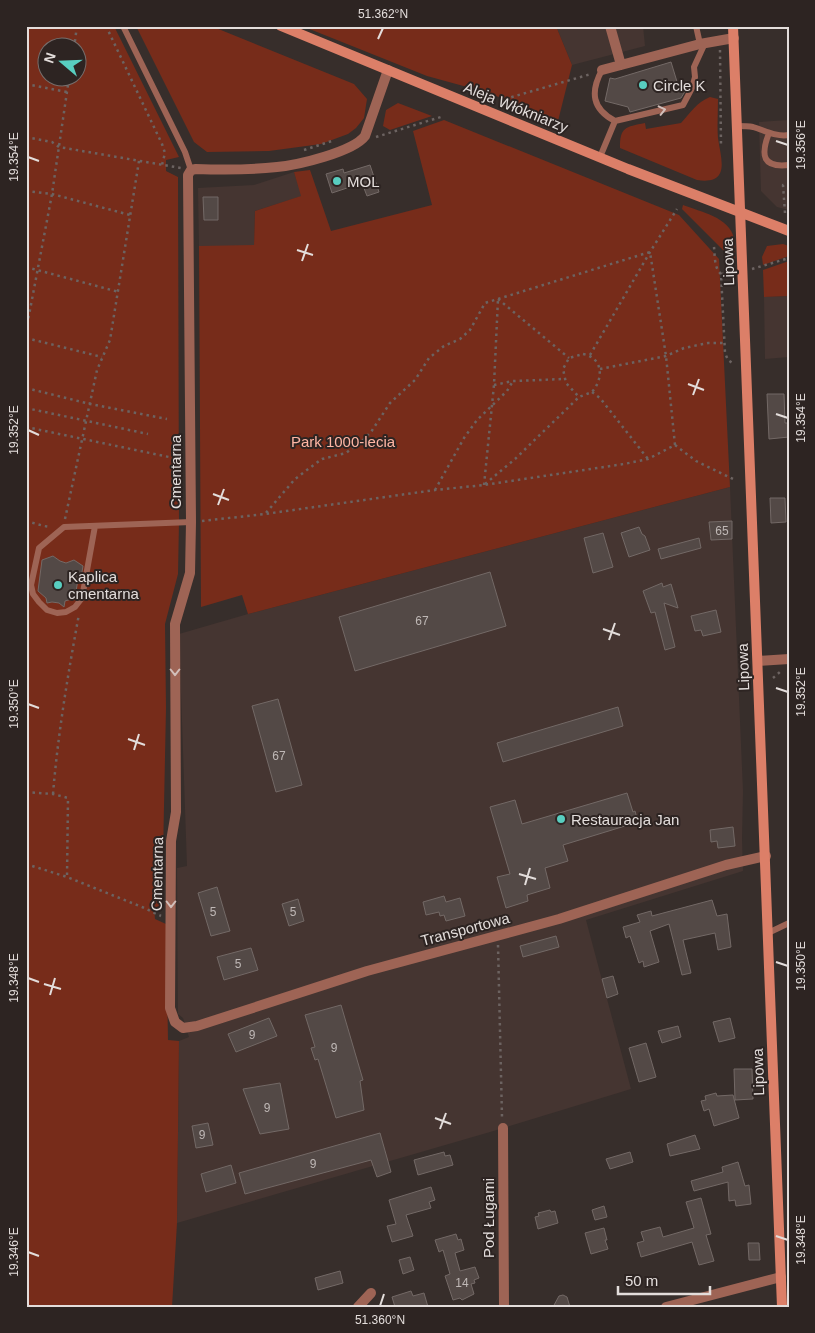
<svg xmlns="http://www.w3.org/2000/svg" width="815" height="1333" font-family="Helvetica,sans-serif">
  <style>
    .built { fill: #453531 }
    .green { fill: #772c1a; fill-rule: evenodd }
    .building { fill: #534946; stroke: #736966 }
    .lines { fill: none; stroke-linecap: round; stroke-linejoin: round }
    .path { stroke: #6c6361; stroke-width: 2.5; stroke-dasharray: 2.5 4; stroke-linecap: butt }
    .lane { stroke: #9e6455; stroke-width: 6 }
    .street { stroke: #9e6455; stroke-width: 10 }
    .secondary { stroke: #dc7f68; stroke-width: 10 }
    .oneway { stroke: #d2bfba }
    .ticks { fill: none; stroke: #e3dddb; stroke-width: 2 }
    .poi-dot { fill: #58cec0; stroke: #2d2422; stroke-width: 2 }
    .labels { text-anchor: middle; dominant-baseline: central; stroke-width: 4; stroke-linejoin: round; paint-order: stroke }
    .number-label { font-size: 12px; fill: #bfb8b6 }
    .poi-label { font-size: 15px; fill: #e3dddb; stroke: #2d2422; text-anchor: start }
    .street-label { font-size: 15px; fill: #e3dddb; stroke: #2d2422 }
    .park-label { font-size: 15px; fill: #ffb6a4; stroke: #2d2422 }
    .neatline { fill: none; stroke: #e3dddb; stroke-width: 2 }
    .ticks-label { font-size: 12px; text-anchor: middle; fill: #e3dddb }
  </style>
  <rect width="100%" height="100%" fill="#372e2b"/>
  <path class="built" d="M556,26h87l2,20 -73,19z
    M789,120v90l-12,-3 -16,-16 -2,-69z
    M294,172l8,24 -47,15 -1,35h-55l-1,-58 56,-3z
    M789,296v61l-24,2 -1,-62z
    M730,487l13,304 -1,48 1,32 -157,49 45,169 -141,43 -313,91 2,-182 10,-4 -6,-19 -5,-4 -1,-146 10,-2 -8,-232 69,-20z"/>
  <path class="green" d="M26,26h88l65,131 -13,3v11l12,6 1,345 -1,52 -13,50 1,84 -4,197 -8,3 1,11 11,5 2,116 11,1 -2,182 -5,84h-146zM48,48h30v30h-30z
    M136,26h75l143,58 13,15 -3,19 -8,10 -8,6 -27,10 -52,7 -62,1 -13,-10z
    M302,26h254l16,39 -14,56 -53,-22 -27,-9 -51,-14z
    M710,97l8,2c0,13 -1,27 0,39 3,21 13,47 -21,42l-77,-32c0,-21 5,-21 25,-25l1,6 35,-6c9,-10 16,-21 29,-26z
    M398,103l34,13 -42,14 -7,-4 3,-16z
    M444,120l235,95 40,44 11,228 -482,127 -6,-19 -41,12 -2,-361 55,-1 1,-34 46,-15 -7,-24 16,-2 21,61 101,-26 -19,-74z
    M683,205c18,7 46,12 51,33 1,8 0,17 1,24l-53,-53z
    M783,244l6,2v10l-26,9 -1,-8 5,-11z
    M789,261v35l-25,1 -1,-27z"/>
  <path class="building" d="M671,62l7,23 7,-2 2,5 -6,10 -51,14 -2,-5 -23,-6 5,-23 5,1z
    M370,165l9,27 -12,4 -5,-13 -30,10 -6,-19 17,-5 1,4z
    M203,197h15v23h-14z
    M767,394h17l1,29h4v14l-20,2z
    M770,498h15l1,24 -15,1z
    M732,521v18l-21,1 -2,-18z
    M639,527l3,7 3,2 5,14 -21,7 -8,-24z
    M603,533l10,34 -20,6 -9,-35z
    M699,538l2,10 -40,11 -3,-10z
    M53,556l7,5 6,2 8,-3 9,6 -2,12 -3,1 -3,19 -10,3 -1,6 -5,-4 -7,-1 -5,1 -1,-5 -8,-7 4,-31z
    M490,572l16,54 -151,45 -16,-54z
    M662,583l1,4 8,-3 7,24 -14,-5 11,44 -10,3 -10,-38 -4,1 -8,-22z
    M716,610l5,22 -18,4 -2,-6 -6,1 -4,-15z
    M278,699l24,86 -26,7 -24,-86z
    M618,707l5,19 -120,36 -6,-19z
    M627,793l6,19 2,-1 3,11 -75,23 5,16 -23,7 5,20 -23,7 1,6 -22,7 -9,-31 13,-3 -20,-67 25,-7 7,24z
    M733,827l2,19 -17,2 -1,-7 -6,1 -1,-12z
    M217,887l13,44 -19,5 -13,-43z
    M444,896l2,6 14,-4 5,18 -19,5 -2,-6 -4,1 -1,-4 -13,3 -3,-13z
    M298,899l6,22 -15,5 -7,-22z
    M712,900l5,16 10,-2 4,33 -13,3 -3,-17 -32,7 8,33 -9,2 -13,-51 -19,7 9,31 -15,5 -1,-6 -4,2 -9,-27 -4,2 -3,-11 17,-5 -3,-7 14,-4 1,5z
    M556,936l3,11 -36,10 -3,-11z
    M251,948l7,22 -34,10 -7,-23z
    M613,976l5,18 -11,4 -5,-19z
    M341,1005l22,75 -3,1 4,29 -28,8 -18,-59 -3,1 -4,-12 4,-1 -10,-32z
    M269,1018l8,18 -41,16 -8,-18z
    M730,1018l5,20 -16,4 -6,-20z
    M678,1026l3,11 -19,6 -4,-12z
    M646,1043l10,34 -17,5 -10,-34z
    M734,1069h18l1,30 -18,1z
    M280,1083l9,46 -29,5 -17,-45z
    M716,1093l1,3 16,-1 6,23 -25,8 -5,-17 -5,2 -3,-10 5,-1 -1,-4z
    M208,1123l5,22 -17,3 -4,-22z
    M380,1133l11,39 -14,5 -6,-17 -126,34 -6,-21z
    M695,1135l5,14 -30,7 -3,-12z
    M444,1152l1,4 5,-1 3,10 -35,10 -4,-15z
    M630,1152l3,10 -23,7 -4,-10z
    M738,1162l7,24 4,-1 2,19 -15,2 -1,-6 -6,1 -1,-19 -34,9 -3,-10 32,-9 -1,-5z
    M231,1165l5,18 -30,9 -5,-18z
    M431,1187l4,13 -6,2 2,6 -25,7 7,21 -21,6 -5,-16 9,-2 -7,-24z
    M701,1198l10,36 -5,1 8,26 -15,4 -7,-23 -51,15 -4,-14 7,-2 -3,-9 19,-5 3,10 31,-9 -8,-26z
    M604,1206l3,11 -12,3 -3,-10z
    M550,1210l1,2 4,-1 3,12 -20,6 -3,-12 4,-1 -1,-3z
    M604,1228l3,12h-2l3,9 -17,5 -6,-21z
    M456,1234l2,6 3,-1 3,11 -9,3 5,18 15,-4 4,11 -5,2 1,3 -4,1 3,10 -12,6 -2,-2 -7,2 -8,-24 5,-2 -7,-24 -4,2 -4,-12z
    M748,1243h11l1,17h-11z
    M410,1257l4,13 -11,4 -4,-14z
    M340,1271l3,12 -25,7 -3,-12z
    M411,1291l2,5 11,-3 4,14h-33l-3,-10z
    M563,1295l4,2 3,10h-17l6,-11z"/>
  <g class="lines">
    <path class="path" d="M106,26l56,118 3,9 -3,12
      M74,48l3,-22
      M720,50l1,96
      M26,84l41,8
      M505,99l86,-25
      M26,137l26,5 7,5 122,21
      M376,137l68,-21
      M304,150l28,-9
      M26,191l26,3 78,21
      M785,213l-2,-28h5
      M714,247c1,9 0,21 7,27l4,79 3,7 6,4
      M26,267l93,25
      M752,269l37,-11
      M721,274l11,-1
      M498,299l71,59
      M26,331l26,-137 17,-116
      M26,338l76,19
      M583,354c20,4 21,24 9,38l-13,5 -13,-14 -3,-14 6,-11z
      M590,355l60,-103 27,-43
      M600,369l66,-13 18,-8 24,-5h16
      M494,385l19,-4 51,-2
      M26,388l64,16 77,15
      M592,392l8,6 48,61
      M26,408l122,26
      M26,427l143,30
      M675,445l21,16 37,18
      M485,484l30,-25 64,-62
      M484,485l10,-100 4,-86
      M435,490l29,-52 13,-18 30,-29 6,-10
      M65,519l32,-149 13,-30 29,-179
      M26,521l18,5 7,1
      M202,521l63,-7 170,-24 49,-5 140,-21 24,-5 27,-14 -9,-89 -16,-104 -165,51 -15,27 -10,9 -16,7 -15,12 -14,22 -25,23 -19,29 -9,9 -16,12 -24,6 -7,5 -20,15 -30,35
      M26,610l2,-9
      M773,678l8,-7
      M26,792l27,2 15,4 -1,79
      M53,794c5,-61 15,-120 26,-180
      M26,864l41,13 75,30 19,9
      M498,945l4,172"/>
    <path class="lane" d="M123,26l62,126 6,18
      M696,26l4,18
      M615,121l68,-16 9,-17 3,-11 -1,-10 11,-24
      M737,126c6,0 11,0 16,1 13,4 23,10 36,8
      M769,133c-9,23 -6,35 20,32
      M600,157l15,-36c-23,-12 -25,-29 -13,-51
      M95,526l-13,72 -7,9 -9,5 -9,1 -10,-3 -8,-8 -6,-8 -2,-9 8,-37 25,-21 127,-5
      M768,933l21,-10"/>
    <path class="street" d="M610,26l11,39
      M388,70l-23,66c-12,16 -67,29 -88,31 -27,3 -55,3 -81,2l-5,1 -3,5 3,347 -1,51 -15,51 1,188 -5,29 -1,167 5,14 8,6 14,-2 170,-55 192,-52 167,-54 40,-9
      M602,70l98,-26 34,-6
      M758,661l31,-2
      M503,1128l1,179
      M358,1307l13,-14
      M666,1307l115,-30"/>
    <path class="secondary" d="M281,26l347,143 161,62
      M733,26l49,1281"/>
  </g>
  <defs><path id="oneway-chevron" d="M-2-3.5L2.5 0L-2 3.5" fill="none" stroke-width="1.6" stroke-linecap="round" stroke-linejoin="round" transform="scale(1.25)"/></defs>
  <g class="oneway">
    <use href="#oneway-chevron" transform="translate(662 110) rotate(-13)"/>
    <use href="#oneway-chevron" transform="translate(175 672) rotate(90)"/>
    <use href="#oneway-chevron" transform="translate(171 904) rotate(90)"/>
  </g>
  <path class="ticks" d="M378,39l5,-11M776,141l12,4M28,157l11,4M297,250l16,5M302,261l6,-17M688,384l16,6M693,395l6,-16M776,414l12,4M28,430l11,5M213,494l16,6M218,505l6,-16M603,629l17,6M609,640l6,-17M776,688l12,4M28,704l11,4M128,739l17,6M134,750l5,-16M519,874l17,5M525,885l5,-17M776,962l12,4M28,978l11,4M44,984l17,5M50,995l5,-17M435,1118l16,6M440,1129l6,-16M776,1236l12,4M28,1252l11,4M380,1306l4,-12"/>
  <g class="poi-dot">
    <circle cx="643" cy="85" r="5"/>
    <circle cx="337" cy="181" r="5"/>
    <circle cx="58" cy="585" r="5"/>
    <circle cx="561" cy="819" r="5"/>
  </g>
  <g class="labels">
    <g class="number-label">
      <text x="722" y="531">65</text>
      <text x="422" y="621">67</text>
      <text x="279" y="756">67</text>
      <text x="213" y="912">5</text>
      <text x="293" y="912">5</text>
      <text x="238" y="964">5</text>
      <text x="252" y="1035">9</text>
      <text x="334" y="1048">9</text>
      <text x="267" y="1108">9</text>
      <text x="202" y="1135">9</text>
      <text x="313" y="1164">9</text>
      <text x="462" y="1283">14</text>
    </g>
    <g class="poi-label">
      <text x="653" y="85">Circle K</text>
      <text x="347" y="181">MOL</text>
      <text x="68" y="576">Kaplica<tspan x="68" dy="17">cmentarna</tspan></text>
      <text x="571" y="819">Restauracja Jan</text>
    </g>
    <g class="street-label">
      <text transform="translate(516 107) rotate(22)">Aleja Włókniarzy</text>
      <text transform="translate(728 262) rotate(-92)">Lipowa</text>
      <text transform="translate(175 472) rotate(-90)">Cmentarna</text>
      <text transform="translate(743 667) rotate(-92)">Lipowa</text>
      <text transform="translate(157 874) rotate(-89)">Cmentarna</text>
      <text transform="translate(465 929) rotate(-15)">Transportowa</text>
      <text transform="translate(758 1072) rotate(-92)">Lipowa</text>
      <text transform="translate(488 1218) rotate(-90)">Pod Ługami</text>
    </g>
    <g class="park-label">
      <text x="343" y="441">Park 1000-lecia</text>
    </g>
  </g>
  <rect width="815" height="1333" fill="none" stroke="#2d2422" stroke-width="55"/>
  <g transform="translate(62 62) rotate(289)"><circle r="24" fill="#2d2422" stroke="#766e6c"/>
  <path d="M0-4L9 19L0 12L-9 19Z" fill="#58cec0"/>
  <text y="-8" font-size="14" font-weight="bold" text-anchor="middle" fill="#e3dddb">N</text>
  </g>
  <path d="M618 1286v8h92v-8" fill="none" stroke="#e3dddb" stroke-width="2.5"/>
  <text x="625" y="1286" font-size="15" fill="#e3dddb" stroke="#2d2422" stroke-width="4" paint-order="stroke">50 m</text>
  <rect x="28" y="28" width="760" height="1278" class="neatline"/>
  <g class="ticks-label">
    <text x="383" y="18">51.362°N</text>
    <text transform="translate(801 145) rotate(-90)" y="4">19.356°E</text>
    <text transform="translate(14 157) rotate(-90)" y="4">19.354°E</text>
    <text transform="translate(801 418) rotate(-90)" y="4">19.354°E</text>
    <text transform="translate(14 430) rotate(-90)" y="4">19.352°E</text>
    <text transform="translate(801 692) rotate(-90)" y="4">19.352°E</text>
    <text transform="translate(14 704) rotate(-90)" y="4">19.350°E</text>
    <text transform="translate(801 966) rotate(-90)" y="4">19.350°E</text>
    <text transform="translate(14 978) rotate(-90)" y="4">19.348°E</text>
    <text transform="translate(801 1240) rotate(-90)" y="4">19.348°E</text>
    <text transform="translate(14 1252) rotate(-90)" y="4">19.346°E</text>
    <text x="380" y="1324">51.360°N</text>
  </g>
</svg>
